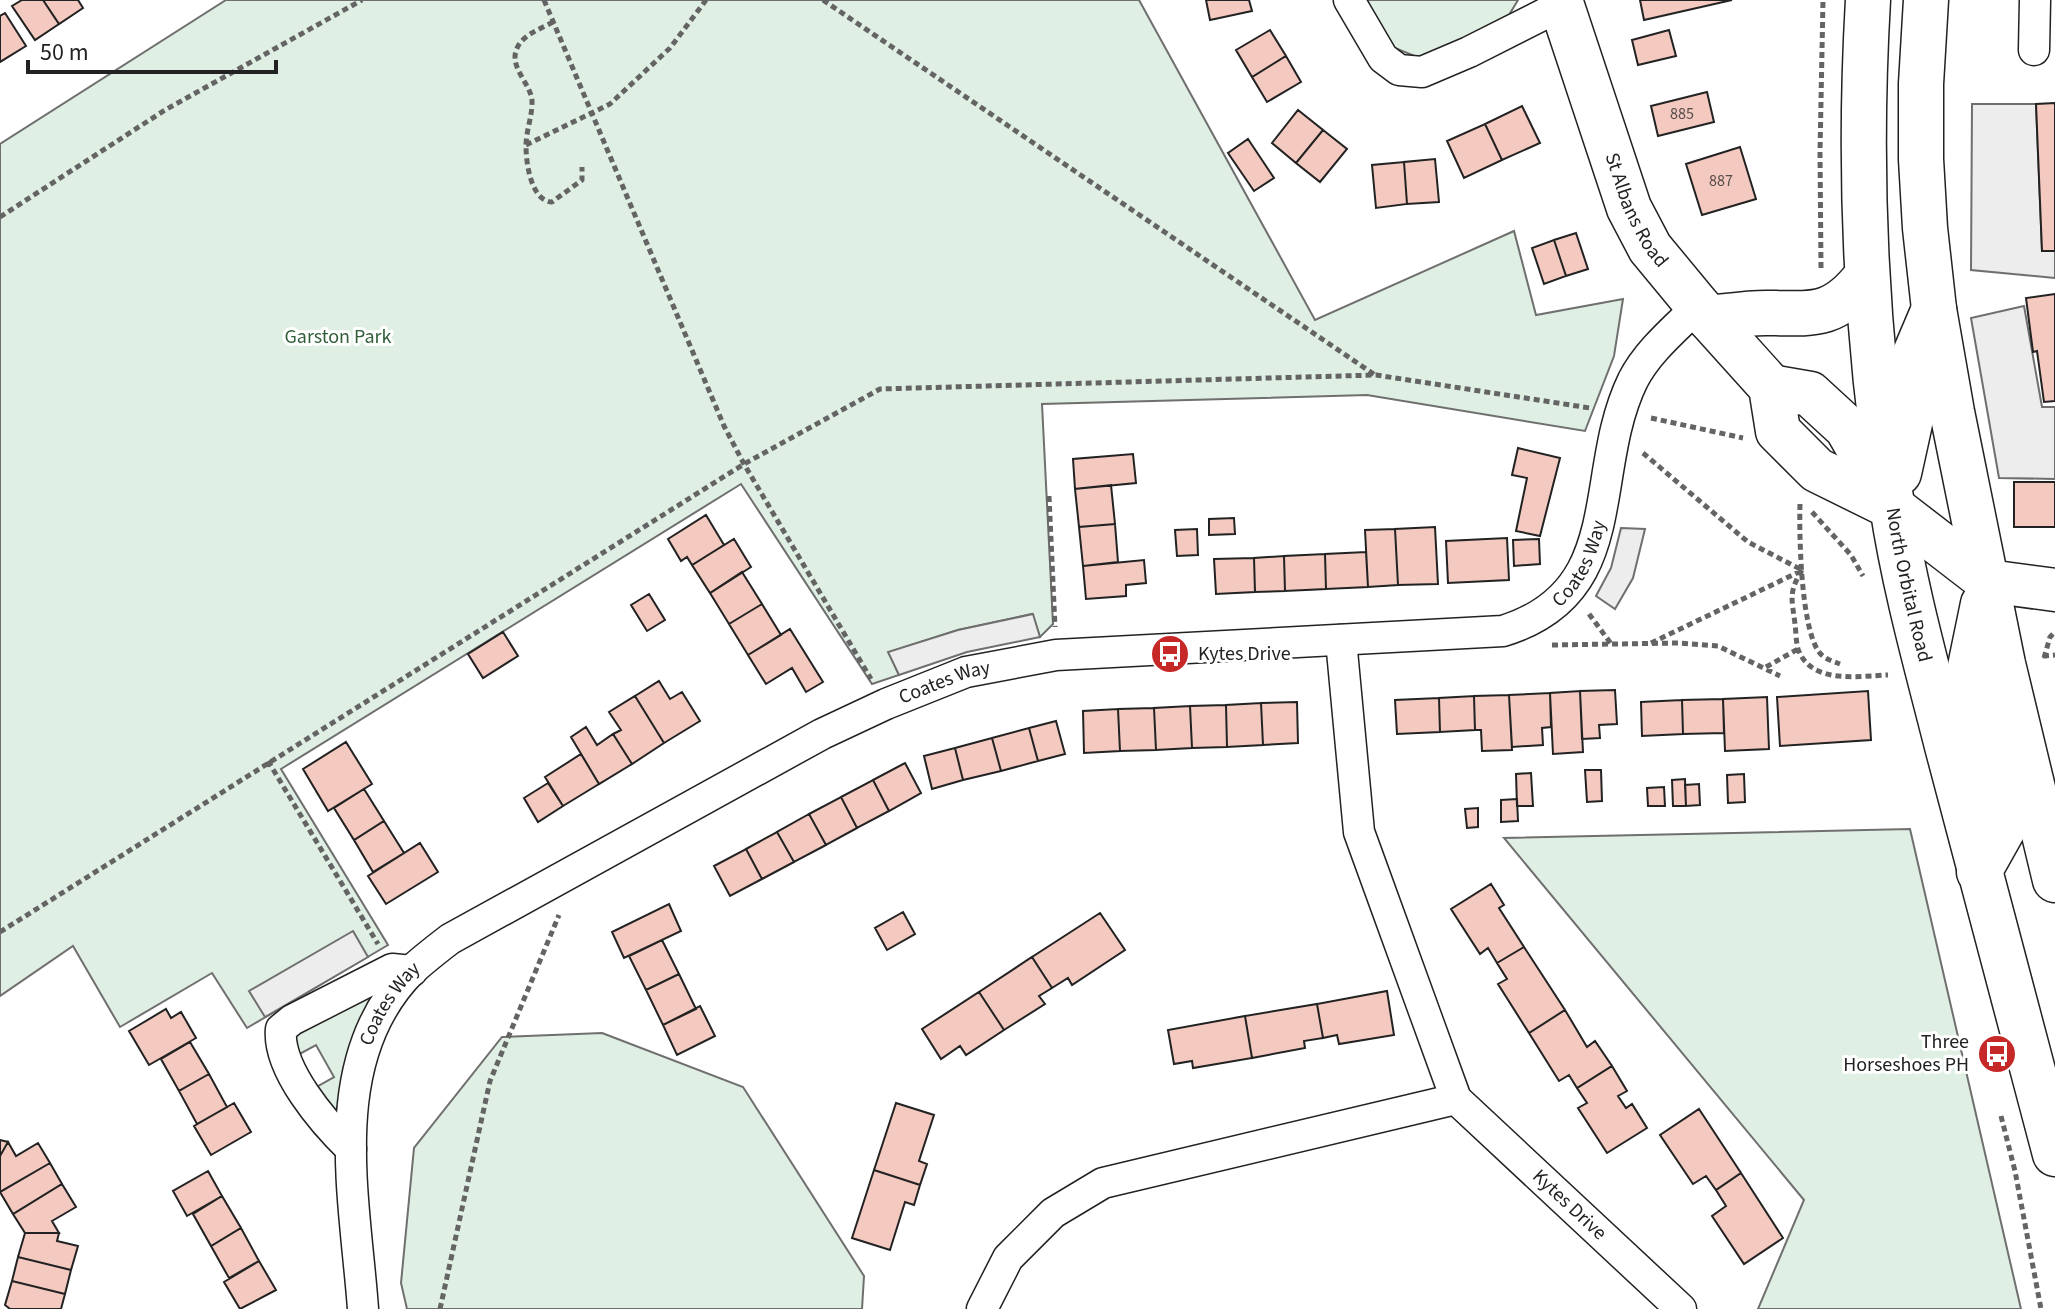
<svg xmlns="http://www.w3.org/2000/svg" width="2055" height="1309" font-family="'Source Sans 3',sans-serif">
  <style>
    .green { fill: #e0efe3; stroke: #6f6f6f; stroke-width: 2 }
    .parking { fill: #ededed; stroke: #6f6f6f; stroke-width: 2 }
    .building { fill: #f3c9c0; stroke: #222; stroke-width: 2 }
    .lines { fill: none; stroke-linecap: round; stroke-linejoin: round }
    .street-casing { stroke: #222; stroke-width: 33 }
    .secondary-casing { stroke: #222; stroke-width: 45 }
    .primary-casing { stroke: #222; stroke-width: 47 }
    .highway-casing { stroke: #222; stroke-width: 47 }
    .path { stroke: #646464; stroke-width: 5; stroke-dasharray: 6 4; stroke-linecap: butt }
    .street { stroke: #fff; stroke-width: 30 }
    .secondary { stroke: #fff; stroke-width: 42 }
    .primary { stroke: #fff; stroke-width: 44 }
    .highway { stroke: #fff; stroke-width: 44 }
    .labels { text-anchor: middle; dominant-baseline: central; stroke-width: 6; stroke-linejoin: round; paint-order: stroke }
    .number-label { font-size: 16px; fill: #564c4a }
    .street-label { font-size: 20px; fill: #222; stroke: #fff }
    .park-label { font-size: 20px; fill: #2f5e38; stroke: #fff }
    .poi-label { font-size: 20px; fill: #222; stroke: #fff; text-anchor: start }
  </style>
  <rect width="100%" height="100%" fill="#fff"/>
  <path class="green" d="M226,0h913l176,320 199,-89 22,84 87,-16 -9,57 -29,75 -218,-36 -325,9 11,220 -13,13 -8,-23 -74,16 -69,22 10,23 -27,9 -131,-200 -460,285 107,176 -141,83 -35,-55 -92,54 -47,-81 -73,50v-852z
    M1367,0h151l-15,25 -44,22 -42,10 -27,-11z
    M1910,829l111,480h-263l46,-109 -300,-362z
    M367,992l5,7 -36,112 -23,-22 21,-12 -18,-32 -22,12 -1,-24z
    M602,1033l141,54 121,189 -2,33h-455l-6,-26 13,-135 88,-111z"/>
  <path class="parking" d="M1972,104h64l6,147h13v27l-84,-8z
    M2024,306l18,101h13v72l-56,-1 -28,-160z
    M1621,528l24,1 -12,49 -18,31 -19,-13 15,-28z
    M1033,614l7,23 -73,15 -68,23 -11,-23 70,-22z
    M353,931l15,26 -103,60 -16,-26z"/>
  <path class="building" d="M22,0h21l16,24 -24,16 -23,-34z
    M43,0h35l5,8 -24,16z
    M1206,0h43l3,11 -42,9z
    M1640,0h92l-88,20z
    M5,13l21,33 -26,16v-46z
    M1270,30l16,26 -34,21 -16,-27z
    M1669,30l7,26 -38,9 -6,-25z
    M1286,56l15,26 -34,20 -15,-25z
    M1707,92l7,30 -56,14 -7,-30z
    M2055,103v148h-13l-6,-147z
    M1522,106l18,37 -38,17 -17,-36z
    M1298,110l25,20 -27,33 -24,-20z
    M1485,124l17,36 -38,18 -17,-37z
    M1323,130l24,19 -27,33 -24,-19z
    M1248,139l26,39 -20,13 -26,-38z
    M1740,147l16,52 -54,16 -16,-51z
    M1435,159l4,43 -32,2 -3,-42z
    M1404,162l3,42 -31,4 -4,-43z
    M1576,233l12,36 -22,7 -12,-36z
    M1554,240l12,36 -22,8 -12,-36z
    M2055,294v107l-11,1 -7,-51 -4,1 -7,-54z
    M1518,448l42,10 -20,78 -24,-5 11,-53 -15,-3z
    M1133,454l3,29 -61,6 -2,-30z
    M2014,482h41v45h-41z
    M1111,485l4,39 -36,3 -4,-38z
    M706,515l18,30 -32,20 -5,-8 -6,4 -13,-22z
    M1234,518l1,16 -26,1v-16z
    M1115,524l3,38 -35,4 -4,-39z
    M1435,527l3,57 -40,1 -3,-56z
    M1197,529l1,26 -21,1 -2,-26z
    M1395,529l3,56 -30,2 -3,-57z
    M1507,538l2,42 -61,3 -2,-42z
    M734,539l17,28 -41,26 -18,-28z
    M1539,539l1,25 -26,2 -1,-26z
    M1366,552l2,35 -42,2 -1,-35z
    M1325,554l1,35 -41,2 -1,-35z
    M1284,556l1,35 -30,1 -1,-34z
    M1254,558l1,34 -39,2 -2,-35z
    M1144,560l2,23 -20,2v11l-40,3 -3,-33z
    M742,572l20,32 -33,20 -19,-31z
    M649,594l16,26 -18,11 -16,-26z
    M762,604l19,31 -33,20 -19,-31z
    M790,629l33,53 -17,10 -14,-24 -26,16 -18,-29z
    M503,632l15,24 -35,22 -15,-24z
    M659,681l11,18 12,-7 18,29 -36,22 -29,-47z
    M1615,690l2,34 -18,1 1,13 -18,1 -2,-48z
    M1580,691l3,61 -30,2 -3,-61z
    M1868,691l3,49 -91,6 -3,-49z
    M1550,693l1,34 -9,1 1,17 -31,2 -3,-52z
    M1509,695l3,55 -30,1 -1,-21h-6l-1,-34z
    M635,696l29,47 -32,21 -19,-30 8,-4 -12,-18z
    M1474,696l1,34 -35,2 -1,-34z
    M1767,697l2,52 -44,2 -2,-52z
    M1439,698l1,34 -43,2 -2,-34z
    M1723,699l1,34 -41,1 -1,-34z
    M1682,700l1,34 -41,2 -1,-34z
    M1297,702l1,41 -35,2 -2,-42z
    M1261,703l2,42 -36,2 -1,-42z
    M1226,705l1,42 -35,1 -2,-42z
    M1190,706l2,42 -36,2 -2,-42z
    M1154,708l2,42 -36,1 -2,-42z
    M1118,709l2,42 -36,2 -1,-42z
    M1056,721l9,33 -27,7 -9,-33z
    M586,727l11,18 16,-11 19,30 -33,20 -28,-47z
    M1029,728l9,33 -37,10 -9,-33z
    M992,738l9,33 -38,9 -8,-32z
    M346,742l26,42 -44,27 -25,-42z
    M955,748l8,32 -31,9 -8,-33z
    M581,754l18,30 -36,22 -18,-29z
    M905,763l16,30 -32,18 -16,-31z
    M1585,770h16l1,31 -15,1z
    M1531,773l2,33h-16l-1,-32z
    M1744,774l1,28 -17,1 -1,-28z
    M1685,779l1,27h-13l-1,-26z
    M873,780l16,31 -32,17 -16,-31z
    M548,783l15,23 -25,16 -14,-24z
    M1699,784l1,21 -14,1 -1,-21z
    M1664,787l1,19h-17l-1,-18z
    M364,789l20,32 -30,19 -20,-32z
    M841,797l16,31 -31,17 -17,-31z
    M1517,799l1,22 -17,1v-22z
    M1478,808v19l-11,1 -2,-19z
    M809,814l17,31 -32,17 -17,-30z
    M384,821l20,32 -31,19 -19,-32z
    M777,832l17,30 -32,17 -16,-30z
    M420,843l18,29 -52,32 -18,-28z
    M746,849l16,30 -32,17 -16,-30z
    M1491,884l13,21 -5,3 25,39 -27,16 -9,-15 -8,6 -29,-45z
    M669,904l12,27 -57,27 -12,-26z
    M903,912l12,22 -28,16 -12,-22z
    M1100,913l25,37 -53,35 -4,-7 -16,10 -20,-31z
    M662,940l17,34 -33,16 -17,-34z
    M1524,947l41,63 -36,23 -31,-49 9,-5 -10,-16z
    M1032,957l20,31 -13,8 6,8 -41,26 -25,-38z
    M679,974l17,35 -33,16 -17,-35z
    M1387,991l7,44 -55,9 -2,-9 -14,3 -6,-34z
    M979,992l25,38 -38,25 -6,-9 -19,13 -19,-30z
    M1317,1004l6,34 -19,3 1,7 -53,10 -7,-42z
    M700,1006l15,30 -38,19 -14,-30z
    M166,1009l5,9 10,-6 15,26 -47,27 -20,-34z
    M1565,1010l22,37 8,-6 17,25 -35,22 -8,-13 -10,6 -30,-48z
    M1245,1016l7,42 -59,10 -1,-7 -18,3 -6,-34z
    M190,1042l19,32 -30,17 -18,-32z
    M1612,1066l15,25 -9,5 8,12 6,-4 15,24 -40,25 -29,-45 9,-5 -10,-15z
    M209,1074l18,33 -30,17 -18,-33z
    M234,1103l17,29 -40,23 -17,-29z
    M896,1103l38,12 -15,46 8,3 -7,21 -46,-15z
    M1699,1109l42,64 -25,17 -10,-14 -13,8 -33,-49z
    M0,1140l8,2 -8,14z
    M8,1142l8,14 22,-13 12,20 -50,29v-36z
    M50,1163l12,21 -49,30 -13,-22z
    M874,1170l46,15 -6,20 -9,-3 -15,48 -38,-12z
    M208,1171l14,25 -35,20 -14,-25z
    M1741,1173l42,65 -39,26 -32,-48 14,-10 -10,-16z
    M62,1184l14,23 -24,14 7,12h-34l-12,-19z
    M222,1196l19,32 -30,18 -18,-32z
    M241,1228l18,33 -30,17 -18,-32z
    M25,1233h34l-2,8 21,5 -7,24 -53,-13z
    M18,1257l53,13 -6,24 -53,-13z
    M259,1261l17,29 -36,19 -16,-27z
    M12,1281l53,13 -4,15h-51l-5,-4z"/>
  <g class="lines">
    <g class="street-casing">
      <g id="street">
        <path d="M1349,0l34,58 16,12 23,2 47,-20 93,-47"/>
        <path d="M2034,50l1,-50"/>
        <path id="s1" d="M1341,640l18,192 97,267 225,210"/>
        <path d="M351,1149c-27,-26 -74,-80 -70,-120l11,-9 100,-51 20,2"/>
        <path id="s2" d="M363,1309c-8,-112 -40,-250 49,-339 12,-11 25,-21 38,-31l372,-205 64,-30 80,-32 90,-17 447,-24c126,-39 84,-157 130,-251 15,-29 42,-51 65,-74"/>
        <path d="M982,1309l26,-51 45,-45 50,-30 353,-84"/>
      </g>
    </g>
    <g class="secondary-casing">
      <path id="secondary" d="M1988,581l67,9"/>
    </g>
    <g class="primary-casing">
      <g id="primary">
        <path id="s3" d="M1560,0l69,208 21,40 48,58 73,81 7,44 39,39 75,37 96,74"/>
        <path d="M1771,387l39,7 37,34 45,79"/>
      </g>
    </g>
    <g class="highway-casing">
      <g id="highway">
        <path id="s4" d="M1868,0c-10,171 -3,335 24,505 12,81 35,162 55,241 35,136 71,272 108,408"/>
        <path d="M1926,0l-5,84v75l4,69 9,81 18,103 51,252 52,216"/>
        <path d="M1709,318c20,-2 42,-6 62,-5 45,1 64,3 94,-35"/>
        <path d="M1899,473l15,-68 -3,-42 23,-54"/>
        <path d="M1979,872l27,-48 -36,-157 13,-63"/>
      </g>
    </g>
    <path class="path" d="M544,0l180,426 20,38 127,215
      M823,0l552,375
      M553,22c-13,7 -33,14 -37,29 -6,18 17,35 16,52 0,14 -6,28 -6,43 0,17 5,55 26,56l30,-22v-13
      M526,145l84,-41 60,-56 36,-48
      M0,217l165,-107 197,-110
      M1821,268l-1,-116 3,-152
      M1651,418l92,20
      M1643,453l105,89 54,28
      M1049,496l6,131
      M1800,504c-1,32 1,124 19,148 5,7 13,9 21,12
      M1812,512l39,43 12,21
      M1802,570c-14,23 -10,29 -7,54 1,8 1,18 3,25 13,36 61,27 90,26
      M1589,614l23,31
      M1651,643l150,-72
      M1552,645l126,-2 40,3 62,30
      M2043,656l12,-1
      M2044,658l6,-21 5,-5
      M1766,667l32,-18
      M268,761l110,183
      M0,932l744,-468 136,-75 496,-14 214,33
      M2001,1116l14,55 26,138
      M440,1309l50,-228 69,-166"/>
    <use href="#street" class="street"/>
    <use href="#secondary" class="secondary"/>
    <use href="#primary" class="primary"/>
    <use href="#highway" class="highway"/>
  </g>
  <defs>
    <g id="bus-disc" transform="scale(2)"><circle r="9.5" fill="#c62828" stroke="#fff"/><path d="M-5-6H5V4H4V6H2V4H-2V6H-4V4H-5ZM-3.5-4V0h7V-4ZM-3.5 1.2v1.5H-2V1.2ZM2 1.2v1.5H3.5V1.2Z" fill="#fff"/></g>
  </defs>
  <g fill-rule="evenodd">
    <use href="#bus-disc" x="1170" y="654"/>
    <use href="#bus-disc" x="1997" y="1054"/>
  </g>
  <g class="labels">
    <g class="number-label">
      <text x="1682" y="114">885</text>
      <text x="1721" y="181">887</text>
    </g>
    <g class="street-label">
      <text stroke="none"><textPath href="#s3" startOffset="224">St Albans Road</textPath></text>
      <text stroke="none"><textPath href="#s2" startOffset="1632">Coates Way</textPath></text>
      <text stroke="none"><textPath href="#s4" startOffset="588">North Orbital Road</textPath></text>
      <text stroke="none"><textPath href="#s2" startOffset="962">Coates Way</textPath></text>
      <text stroke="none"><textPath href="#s2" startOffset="314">Coates Way</textPath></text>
      <text stroke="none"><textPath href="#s1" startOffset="632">Kytes Drive</textPath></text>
    </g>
    <g class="park-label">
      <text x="338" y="337">Garston Park</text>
    </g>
    <g class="poi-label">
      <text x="1198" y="654">Kytes Drive</text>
      <text x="1969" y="1042" text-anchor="end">Three<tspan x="1969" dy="23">Horseshoes PH</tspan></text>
    </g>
  </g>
  <path d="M28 60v12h248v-12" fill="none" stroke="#222222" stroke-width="4"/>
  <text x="40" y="60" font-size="24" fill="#222222" stroke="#ffffff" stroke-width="6" paint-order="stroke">50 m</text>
</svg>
